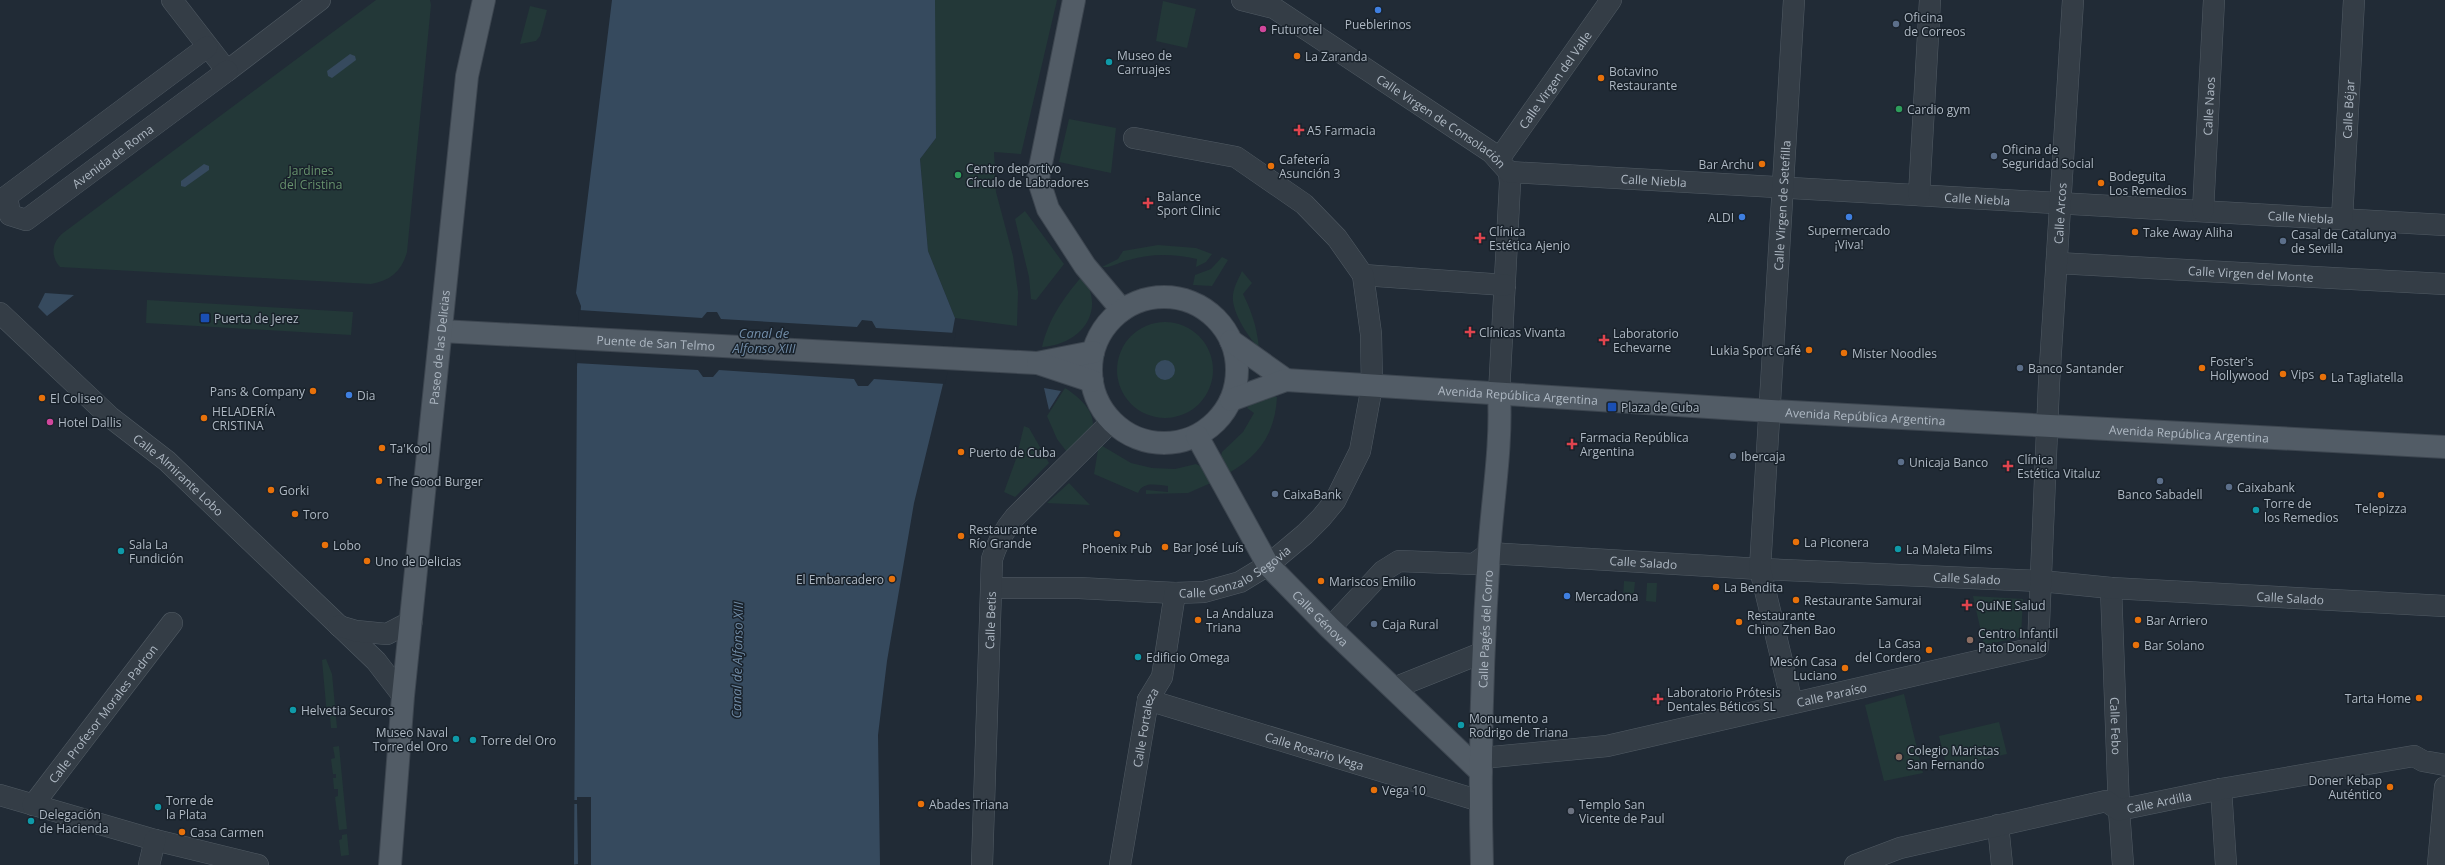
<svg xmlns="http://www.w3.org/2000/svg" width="2445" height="865" font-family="'Open Sans',sans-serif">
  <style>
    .green { fill: #233838 }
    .water { fill: #364a5e }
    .pier { fill: #212b36 }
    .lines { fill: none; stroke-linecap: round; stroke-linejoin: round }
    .minor-casing { stroke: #515b64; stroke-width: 22 }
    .major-casing { stroke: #3d4650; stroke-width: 24 }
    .minor { stroke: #343d46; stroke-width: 21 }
    .major { stroke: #525c66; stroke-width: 22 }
    .shop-dot { fill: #3f7fe0; stroke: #19222b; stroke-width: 1.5 }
    .service-dot { fill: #5c6f8a; stroke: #19222b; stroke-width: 1.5 }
    .hotel-dot { fill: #d1479c; stroke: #19222b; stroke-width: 1.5 }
    .food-dot { fill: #e8710a; stroke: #19222b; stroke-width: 1.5 }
    .culture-dot { fill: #0f9aa8; stroke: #19222b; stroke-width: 1.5 }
    .leisure-dot { fill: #2e9e5b; stroke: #19222b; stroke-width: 1.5 }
    .health-dot { fill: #e0444e; stroke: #19222b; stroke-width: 1.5 }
    .transit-dot { fill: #1a4fb4; stroke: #19222b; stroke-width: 1.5 }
    .education-dot { fill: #8d6e63; stroke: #19222b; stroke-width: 1.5 }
    .worship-dot { fill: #6b7280; stroke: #19222b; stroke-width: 1.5 }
    .labels { text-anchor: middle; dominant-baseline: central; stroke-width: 3; stroke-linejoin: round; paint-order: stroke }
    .poi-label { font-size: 12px; fill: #aeb8c3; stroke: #19222b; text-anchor: start }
    .street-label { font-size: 12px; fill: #aeb8c3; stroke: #19222b }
    .park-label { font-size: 12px; fill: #67926d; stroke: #19222b }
    .water-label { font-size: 13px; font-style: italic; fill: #708ba6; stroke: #19222b }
  </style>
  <rect width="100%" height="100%" fill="#212b36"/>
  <path class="green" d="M376,0h54l1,5 -24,247c-5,19 -17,29 -36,32l-311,-17c-10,-11 -8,-25 3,-34z
    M933,0h124l-36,154 -27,-2 2,40 17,64 5,36 -1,34 -62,-8 -27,-67 -8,-92 16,-21z
    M1163,1l33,8 -9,39 -31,-7z
    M530,6l17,4 -7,26 -4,5 -16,3z
    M1069,119l47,9 -5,45 -52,-11z
    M1025,211l39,53 -28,36 -5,-1 -2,-22 -14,-58z
    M1158,245l38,3 16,6 -6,8 -10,5 1,-8c-23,-5 -45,-6 -68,1 -10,2 -17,8 -27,7l16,-8 5,-8z
    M1222,257l6,3 -16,26 -19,-1 2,-10 16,-6z
    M1242,271l10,12 -9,11c9,18 14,34 16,54 -11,-11 -28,-37 -26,-53 1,-9 6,-17 9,-24z
    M1082,276c26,35 -2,69 -40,71 7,-29 21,-48 40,-71z
    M147,300l206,12 -2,23 -205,-12z
    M1117 370a48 48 0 1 1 96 0a48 48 0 1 1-96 0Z
    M1065,388c13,8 36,27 25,45 -5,8 -14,16 -20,23l-13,-17 -10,-23z
    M1266,396l11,1c-2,36 -17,58 -48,76l-9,-14 2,-7 21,-20 11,-19 -7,-5 5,-5z
    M1024,426l5,2 20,35 -34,34 -11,-5 12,-33z
    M1099,444l32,19 21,5 23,1 21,-5 6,3 11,15 -25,11 -42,1v-4l22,2v-6c-11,-1 -25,-5 -30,7l-44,-19z
    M1069,483l21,22 -43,-2z
    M1624,581l11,1 -2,19 -10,-1z
    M1647,583h10l-1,19 -10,-1z
    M1973,596l50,3 -2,38 -37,8z
    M326,659l6,15 5,54h-6l-1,-12h-3l-5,-56z
    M1904,694l19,79 -39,8 -19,-76z
    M1999,722l8,32 -60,14 -8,-32z
    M339,746l8,83 -8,1 -4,-33 3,-1v-7h-4l-1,-11h3v-4h-3l-2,-15 4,-1 -2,-11z
    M347,834l2,21 -8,1 -2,-16 3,-1v-4z"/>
  <path class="water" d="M612,0h323l1,138 -16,21 8,92 27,67 -12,66 -29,119 -27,158 -9,74 2,130h-306l3,-498 4,-61 -5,-13z
    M350,54l5,2 1,4 -24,18 -4,-2 -1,-5z
    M204,164l5,2v4l-24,17 -4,-1v-5z
    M45,293l29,2 -27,21 -9,-9z
    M1155 370a10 10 0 1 1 20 0a10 10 0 1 1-20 0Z
    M1044,388l17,3 -12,19z"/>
  <path class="pier" d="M579,310l123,8 5,-6h10l4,7 136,8 5,-7 10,1 4,7 80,5 -11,51 -71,-5 -6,7h-10l-4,-7 -135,-9 -6,7h-10l-5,-7 -123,-7z
    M577,797h14v68h-19l6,-1 -1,-60h-6v-4h6z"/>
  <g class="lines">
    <g class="minor-casing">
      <g id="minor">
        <path d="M172,0l55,71 93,-71"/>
        <path id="s1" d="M1242,0l32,8 217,144 18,20 1,11 -11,211"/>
        <path id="s2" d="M207,47l-200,149 3,19 16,5 201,-149"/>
        <path id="s3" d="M1499,159l112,-159"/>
        <path id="s4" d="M1509,172l936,53"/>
        <path d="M1919,195l11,-195"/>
        <path id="s5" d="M2203,211l11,-211"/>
        <path id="s6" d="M2342,219l12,-219"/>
        <path id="s7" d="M2057,263l388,21"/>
        <path d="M1363,275l142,10"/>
        <path id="s8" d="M0,313l110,104 57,44 209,200 27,35"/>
        <path id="s9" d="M992,588h87l96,5 29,-1 36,-10 28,-17 37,-31 16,-16 14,-17 25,-50 12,-65 -1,-52 -8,-59 -26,-37 -33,-34 -68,-47 -102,-19"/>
        <path id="s10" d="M2111,588l8,222 4,55"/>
        <path d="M339,626l17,5 31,3 25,-13"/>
        <path id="s11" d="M1330,628l53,-57 16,-10 75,3 15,-11 271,16 281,12 70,7 334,18"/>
        <path d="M1394,688l90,-36"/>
        <path id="s12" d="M1148,700l332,101"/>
        <path id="s13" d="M1792,703l-32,-134 34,-569"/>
        <path id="s14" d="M1482,758l125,-12 431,-99 11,-264 24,-383"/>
        <path d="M2221,789l5,76"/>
        <path d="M0,795l155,45 103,25"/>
        <path id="s15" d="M33,805l139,-182"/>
        <path d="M1998,825l4,40"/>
        <path d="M149,865l6,-25"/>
        <path id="s16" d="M982,865l10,-306c5,-16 12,-29 23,-42l97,-96"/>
        <path id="s17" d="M1120,865l28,-165 14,-23 13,-84"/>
        <path id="s18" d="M1855,865l45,-17 206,-47 13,9 102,-21 193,-33 9,5 22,4"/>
        <path d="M2438,865l7,-78"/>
      </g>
    </g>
    <g class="major-casing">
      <g id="major">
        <path d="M1074,0l-36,178 10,31 37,57 37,44"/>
        <circle cx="1164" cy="370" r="73"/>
        <path id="s19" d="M441,331l596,32 56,-11"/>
        <path d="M1231,341l55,39"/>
        <path d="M1038,363l54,18"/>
        <path id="s20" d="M1231,400l55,-20 485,31 674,36"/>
        <path id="s21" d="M1197,436l71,129 62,63 151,144"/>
        <path id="s22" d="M390,865l13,-169 64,-620 17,-76"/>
        <path id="s23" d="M1482,865c-3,-103 0,-208 7,-311 3,-53 13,-106 10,-160"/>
      </g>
    </g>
    <use href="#minor" class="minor"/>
    <use href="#major" class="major"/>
  </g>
  <g class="shop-dot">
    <circle cx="1378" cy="10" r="4"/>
    <circle cx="1742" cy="217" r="4"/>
    <circle cx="1849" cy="217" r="4"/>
    <circle cx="349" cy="395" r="4"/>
    <circle cx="1567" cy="596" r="4"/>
  </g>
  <g class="service-dot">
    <circle cx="1896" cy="24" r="4"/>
    <circle cx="1994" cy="156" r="4"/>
    <circle cx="2283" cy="241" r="4"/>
    <circle cx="2020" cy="368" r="4"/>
    <circle cx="1733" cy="456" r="4"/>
    <circle cx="1901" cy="462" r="4"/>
    <circle cx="2160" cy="481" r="4"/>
    <circle cx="2229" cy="487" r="4"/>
    <circle cx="1275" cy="494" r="4"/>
    <circle cx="1374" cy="624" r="4"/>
  </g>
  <g class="hotel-dot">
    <circle cx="1263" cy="29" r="4"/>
    <circle cx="50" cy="422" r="4"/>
  </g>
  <g class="food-dot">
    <circle cx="1297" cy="56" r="4"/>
    <circle cx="1601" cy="78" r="4"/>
    <circle cx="1762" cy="164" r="4"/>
    <circle cx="1271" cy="166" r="4"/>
    <circle cx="2101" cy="183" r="4"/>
    <circle cx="2135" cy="232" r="4"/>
    <circle cx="1809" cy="350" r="4"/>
    <circle cx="1844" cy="353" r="4"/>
    <circle cx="2202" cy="368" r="4"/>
    <circle cx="2283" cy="374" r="4"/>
    <circle cx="2323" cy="377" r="4"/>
    <circle cx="313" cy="391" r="4"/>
    <circle cx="42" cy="398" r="4"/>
    <circle cx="204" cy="418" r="4"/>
    <circle cx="382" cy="448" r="4"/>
    <circle cx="961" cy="452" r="4"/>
    <circle cx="379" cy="481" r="4"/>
    <circle cx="271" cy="490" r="4"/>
    <circle cx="2381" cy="495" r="4"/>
    <circle cx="295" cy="514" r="4"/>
    <circle cx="1117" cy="534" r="4"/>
    <circle cx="961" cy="536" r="4"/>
    <circle cx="1796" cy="542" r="4"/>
    <circle cx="325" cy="545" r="4"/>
    <circle cx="1165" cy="547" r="4"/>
    <circle cx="367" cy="561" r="4"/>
    <circle cx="892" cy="579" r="4"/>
    <circle cx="1321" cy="581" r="4"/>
    <circle cx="1716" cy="587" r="4"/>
    <circle cx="1796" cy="600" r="4"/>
    <circle cx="1198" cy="620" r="4"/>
    <circle cx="2138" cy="620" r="4"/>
    <circle cx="1739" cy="622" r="4"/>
    <circle cx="2136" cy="645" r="4"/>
    <circle cx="1929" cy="650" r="4"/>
    <circle cx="1845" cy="668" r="4"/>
    <circle cx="2419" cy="698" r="4"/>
    <circle cx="2390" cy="787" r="4"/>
    <circle cx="1374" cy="790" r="4"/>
    <circle cx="921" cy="804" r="4"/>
    <circle cx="182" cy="832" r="4"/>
  </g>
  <g class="culture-dot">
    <circle cx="1109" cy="62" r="4"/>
    <circle cx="2256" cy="510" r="4"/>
    <circle cx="1898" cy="549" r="4"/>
    <circle cx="121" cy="551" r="4"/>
    <circle cx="1138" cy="657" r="4"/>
    <circle cx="293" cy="710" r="4"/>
    <circle cx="1461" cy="725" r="4"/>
    <circle cx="456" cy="739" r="4"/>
    <circle cx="473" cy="740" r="4"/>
    <circle cx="158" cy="807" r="4"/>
    <circle cx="31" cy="821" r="4"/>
  </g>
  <g class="leisure-dot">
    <circle cx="1899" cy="109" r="4"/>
    <circle cx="958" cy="175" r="4"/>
  </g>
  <g class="health-dot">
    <path d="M1297 124h4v4h4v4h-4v4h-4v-4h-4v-4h4z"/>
    <path d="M1146 197h4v4h4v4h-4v4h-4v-4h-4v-4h4z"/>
    <path d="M1478 232h4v4h4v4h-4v4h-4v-4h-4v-4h4z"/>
    <path d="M1468 326h4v4h4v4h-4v4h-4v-4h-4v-4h4z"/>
    <path d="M1602 334h4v4h4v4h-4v4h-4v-4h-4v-4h4z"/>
    <path d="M1570 438h4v4h4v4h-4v4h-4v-4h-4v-4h4z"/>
    <path d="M2006 460h4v4h4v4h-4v4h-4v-4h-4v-4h4z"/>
    <path d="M1965 599h4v4h4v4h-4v4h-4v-4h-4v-4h4z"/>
    <path d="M1656 693h4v4h4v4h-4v4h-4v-4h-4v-4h4z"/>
  </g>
  <g class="transit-dot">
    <rect x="200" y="313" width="10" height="10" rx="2"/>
    <rect x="1607" y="402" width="10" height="10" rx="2"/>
  </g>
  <g class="education-dot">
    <circle cx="1970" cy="640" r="4"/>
    <circle cx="1899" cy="757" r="4"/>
  </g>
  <circle class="worship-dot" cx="1571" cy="811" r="4"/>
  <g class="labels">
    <g class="poi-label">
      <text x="1904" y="17">Oficina<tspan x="1904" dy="14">de Correos</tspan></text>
      <text x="1378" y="24" text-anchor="middle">Pueblerinos</text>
      <text x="1271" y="29">Futurotel</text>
      <text x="1117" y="55">Museo de<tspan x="1117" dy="14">Carruajes</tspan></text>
      <text x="1305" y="56">La Zaranda</text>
      <text x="1609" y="71">Botavino<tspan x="1609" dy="14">Restaurante</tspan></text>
      <text x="1907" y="109">Cardio gym</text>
      <text x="1307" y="130">A5 Farmacia</text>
      <text x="2002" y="149">Oficina de<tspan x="2002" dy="14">Seguridad Social</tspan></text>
      <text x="1279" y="159">Cafetería<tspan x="1279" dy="14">Asunción 3</tspan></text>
      <text x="1754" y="164" text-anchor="end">Bar Archu</text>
      <text x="966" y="168">Centro deportivo<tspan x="966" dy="14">Círculo de Labradores</tspan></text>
      <text x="2109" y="176">Bodeguita<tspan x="2109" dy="14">Los Remedios</tspan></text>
      <text x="1157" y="196">Balance<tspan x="1157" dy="14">Sport Clinic</tspan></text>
      <text x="1734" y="217" text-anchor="end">ALDI</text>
      <text x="1849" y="230" text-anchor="middle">Supermercado<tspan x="1849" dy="14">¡Viva!</tspan></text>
      <text x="1489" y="231">Clínica<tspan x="1489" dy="14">Estética Ajenjo</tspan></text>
      <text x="2143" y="232">Take Away Aliha</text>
      <text x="2291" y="234">Casal de Catalunya<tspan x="2291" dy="14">de Sevilla</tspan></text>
      <text x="214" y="318">Puerta de Jerez</text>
      <text x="1479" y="332">Clínicas Vivanta</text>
      <text x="1613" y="333">Laboratorio<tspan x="1613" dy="14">Echevarne</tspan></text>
      <text x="1801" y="350" text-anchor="end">Lukia Sport Café</text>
      <text x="1852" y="353">Mister Noodles</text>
      <text x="2210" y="361">Foster's<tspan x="2210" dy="14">Hollywood</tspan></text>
      <text x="2028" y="368">Banco Santander</text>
      <text x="2291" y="374">Vips</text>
      <text x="2331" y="377">La Tagliatella</text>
      <text x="305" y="391" text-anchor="end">Pans &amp; Company</text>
      <text x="357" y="395">Dia</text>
      <text x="50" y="398">El Coliseo</text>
      <text x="1621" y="407">Plaza de Cuba</text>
      <text x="212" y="411">HELADERÍA<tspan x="212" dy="14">CRISTINA</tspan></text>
      <text x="58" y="422">Hotel Dallis</text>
      <text x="1580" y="437">Farmacia República<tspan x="1580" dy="14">Argentina</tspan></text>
      <text x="390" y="448">Ta'Kool</text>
      <text x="969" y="452">Puerto de Cuba</text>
      <text x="1741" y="456">Ibercaja</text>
      <text x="2017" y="459">Clínica<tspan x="2017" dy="14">Estética Vitaluz</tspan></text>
      <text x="1909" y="462">Unicaja Banco</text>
      <text x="387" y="481">The Good Burger</text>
      <text x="2237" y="487">Caixabank</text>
      <text x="279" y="490">Gorki</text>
      <text x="1283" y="494">CaixaBank</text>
      <text x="2160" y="494" text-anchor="middle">Banco Sabadell</text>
      <text x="2264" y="503">Torre de<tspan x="2264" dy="14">los Remedios</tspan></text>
      <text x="2381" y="508" text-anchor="middle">Telepizza</text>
      <text x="303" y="514">Toro</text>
      <text x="969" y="529">Restaurante<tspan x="969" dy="14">Río Grande</tspan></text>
      <text x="1804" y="542">La Piconera</text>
      <text x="129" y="544">Sala La<tspan x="129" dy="14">Fundición</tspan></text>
      <text x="333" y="545">Lobo</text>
      <text x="1173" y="547">Bar José Luís</text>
      <text x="1117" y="548" text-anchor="middle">Phoenix Pub</text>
      <text x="1906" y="549">La Maleta Films</text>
      <text x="375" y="561">Uno de Delicias</text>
      <text x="884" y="579" text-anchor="end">El Embarcadero</text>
      <text x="1329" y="581">Mariscos Emilio</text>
      <text x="1724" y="587">La Bendita</text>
      <text x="1575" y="596">Mercadona</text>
      <text x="1804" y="600">Restaurante Samurai</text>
      <text x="1976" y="605">QuiNE Salud</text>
      <text x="1206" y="613">La Andaluza<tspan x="1206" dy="14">Triana</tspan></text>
      <text x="1747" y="615">Restaurante<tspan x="1747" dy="14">Chino Zhen Bao</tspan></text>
      <text x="2146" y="620">Bar Arriero</text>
      <text x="1382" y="624">Caja Rural</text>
      <text x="1978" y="633">Centro Infantil<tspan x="1978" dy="14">Pato Donald</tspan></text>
      <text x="1921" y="643" text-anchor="end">La Casa<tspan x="1921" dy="14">del Cordero</tspan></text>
      <text x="2144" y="645">Bar Solano</text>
      <text x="1146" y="657">Edificio Omega</text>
      <text x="1837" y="661" text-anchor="end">Mesón Casa<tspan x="1837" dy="14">Luciano</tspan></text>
      <text x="1667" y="692">Laboratorio Prótesis<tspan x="1667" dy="14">Dentales Béticos SL</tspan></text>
      <text x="2411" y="698" text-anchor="end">Tarta Home</text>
      <text x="301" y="710">Helvetia Securos</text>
      <text x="1469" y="718">Monumento a<tspan x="1469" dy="14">Rodrigo de Triana</tspan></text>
      <text x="448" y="732" text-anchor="end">Museo Naval<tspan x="448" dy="14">Torre del Oro</tspan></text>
      <text x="481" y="740">Torre del Oro</text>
      <text x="1907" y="750">Colegio Maristas<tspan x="1907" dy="14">San Fernando</tspan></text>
      <text x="2382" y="780" text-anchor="end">Doner Kebap<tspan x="2382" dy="14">Auténtico</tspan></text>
      <text x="1382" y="790">Vega 10</text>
      <text x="166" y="800">Torre de<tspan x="166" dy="14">la Plata</tspan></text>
      <text x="929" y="804">Abades Triana</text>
      <text x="1579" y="804">Templo San<tspan x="1579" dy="14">Vicente de Paul</tspan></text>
      <text x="39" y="814">Delegación<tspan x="39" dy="14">de Hacienda</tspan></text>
      <text x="190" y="832">Casa Carmen</text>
    </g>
    <g class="street-label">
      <text stroke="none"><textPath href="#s3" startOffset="97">Calle Virgen del Valle</textPath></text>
      <text stroke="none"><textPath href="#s5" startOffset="105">Calle Naos</textPath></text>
      <text stroke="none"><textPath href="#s6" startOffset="110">Calle Béjar</textPath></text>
      <text stroke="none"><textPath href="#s1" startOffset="235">Calle Virgen de Consolación</textPath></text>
      <text stroke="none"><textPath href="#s2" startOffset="393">Avenida de Roma</textPath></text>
      <text stroke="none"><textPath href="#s4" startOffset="145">Calle Niebla</textPath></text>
      <text stroke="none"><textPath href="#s4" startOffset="469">Calle Niebla</textPath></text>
      <text stroke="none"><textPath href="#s13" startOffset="502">Calle Virgen de Setefilla</textPath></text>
      <text stroke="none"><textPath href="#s14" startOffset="1002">Calle Arcos</textPath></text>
      <text stroke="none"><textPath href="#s4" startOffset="793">Calle Niebla</textPath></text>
      <text stroke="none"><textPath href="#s7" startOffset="194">Calle Virgen del Monte</textPath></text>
      <text stroke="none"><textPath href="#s19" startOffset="215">Puente de San Telmo</textPath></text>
      <text stroke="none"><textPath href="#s22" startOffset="520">Paseo de las Delicias</textPath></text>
      <text stroke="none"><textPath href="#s20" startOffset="291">Avenida República Argentina</textPath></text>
      <text stroke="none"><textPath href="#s20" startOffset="639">Avenida República Argentina</textPath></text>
      <text stroke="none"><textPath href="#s20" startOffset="963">Avenida República Argentina</textPath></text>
      <text stroke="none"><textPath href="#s8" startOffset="241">Calle Almirante Lobo</textPath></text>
      <text stroke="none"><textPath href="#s11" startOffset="345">Calle Salado</textPath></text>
      <text stroke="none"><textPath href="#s9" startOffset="248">Calle Gonzalo Segovia</textPath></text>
      <text stroke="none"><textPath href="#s11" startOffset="669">Calle Salado</textPath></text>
      <text stroke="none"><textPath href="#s11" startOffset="993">Calle Salado</textPath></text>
      <text stroke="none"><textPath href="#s21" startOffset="222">Calle Génova</textPath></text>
      <text stroke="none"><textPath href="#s16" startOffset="245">Calle Betis</textPath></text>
      <text stroke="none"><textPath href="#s23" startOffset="236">Calle Pagés del Corro</textPath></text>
      <text stroke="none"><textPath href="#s14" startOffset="356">Calle Paraíso</textPath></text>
      <text stroke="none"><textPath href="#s15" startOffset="115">Calle Profesor Morales Padron</textPath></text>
      <text stroke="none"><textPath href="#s10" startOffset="138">Calle Febo</textPath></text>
      <text stroke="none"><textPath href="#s17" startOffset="140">Calle Fortaleza</textPath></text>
      <text stroke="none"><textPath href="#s12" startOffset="174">Calle Rosario Vega</textPath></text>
      <text stroke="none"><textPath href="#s18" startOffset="316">Calle Ardilla</textPath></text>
    </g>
    <g class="park-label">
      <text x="311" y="170">Jardines<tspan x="311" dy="14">del Cristina</tspan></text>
    </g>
    <g class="water-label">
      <text x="764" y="333">Canal de<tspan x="764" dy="15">Alfonso XIII</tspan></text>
      <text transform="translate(737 660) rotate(-89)">Canal de Alfonso XIII</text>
    </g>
  </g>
</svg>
